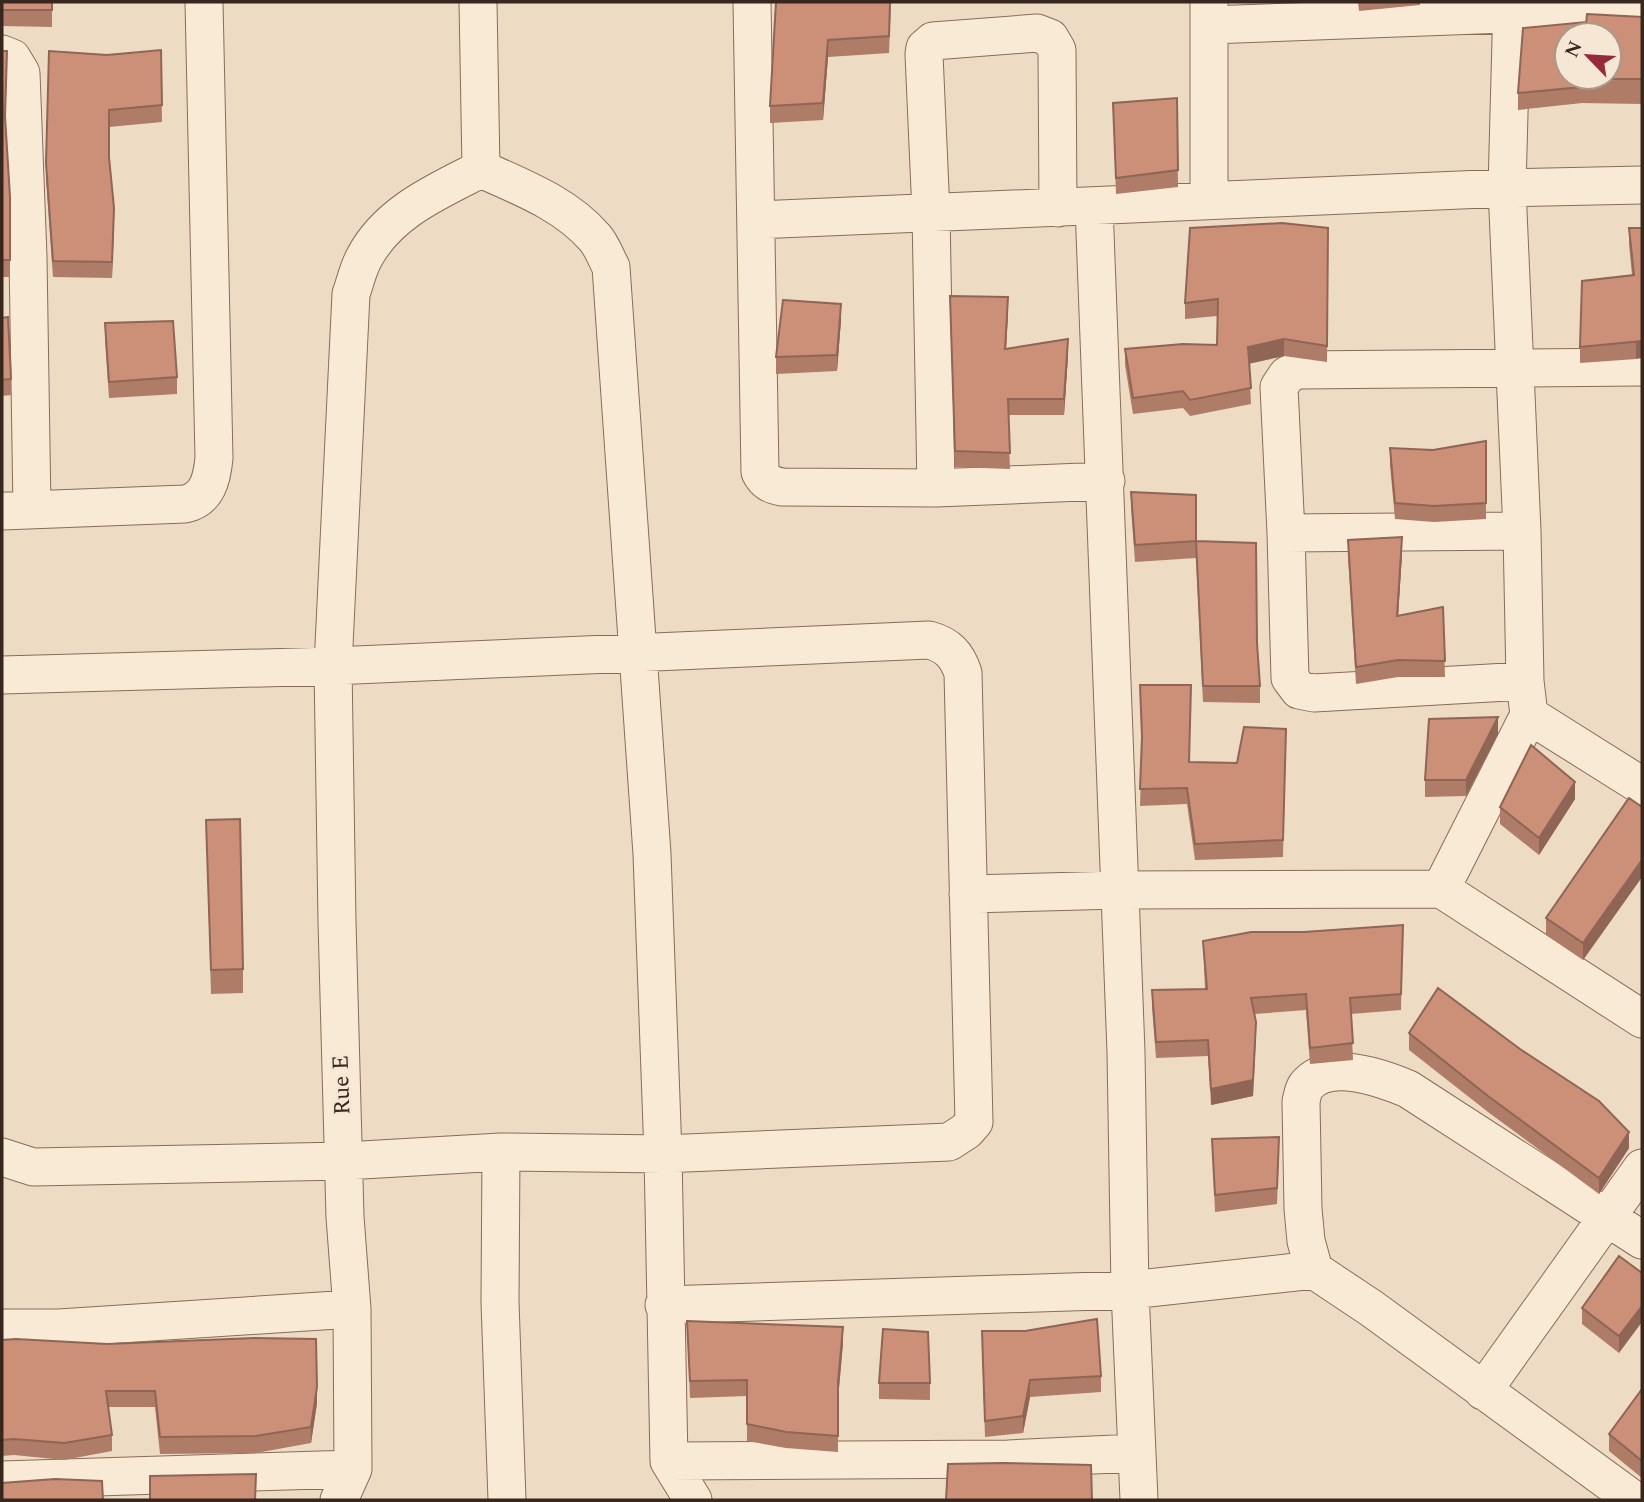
<svg xmlns="http://www.w3.org/2000/svg" width="1644" height="1502" font-family="Spectral,serif">
  <style>
    .lines { fill: none; stroke-linecap: round; stroke-linejoin: round }
    .minor-casing { stroke: #886c5a; stroke-width: 39 }
    .minor { stroke: #f9ead6; stroke-width: 37 }
    .wall { fill: #af7c68 }
    .shaded-wall { fill: #8f6555 }
    .building { fill: #cc9079; stroke: #8f6555; stroke-width: 2 }
    .labels { text-anchor: middle; dominant-baseline: central; stroke-width: 5; stroke-linejoin: round; paint-order: stroke }
    .street-label { font-size: 23px; fill: #38271e; stroke: #f5e7d3 }
  </style>
  <rect width="100%" height="100%" fill="#eedbc3"/>
  <g class="lines">
    <g class="minor-casing">
      <path id="minor" d="M478,2l3,167c40,18 85,35 114,69 7,8 11,20 16,29l41,587 11,300 6,307 24,39
        M752,2l8,470c5,10 11,13 22,15l154,1 170,-7
        M1210,25l432,-16
        M2,54l10,4 9,15 7,184 4,252
        M1209,201v-199
        M1094,206l32,846 4,238 9,210
        M757,220l750,-32 135,-3
        M936,488l-5,-275 -7,-159 1,-6 8,-7 104,-8 13,5 7,12 1,158
        M2,511l183,-7c23,-5 27,-26 29,-46l-10,-456
        M1286,533l236,-2
        M2,675l331,-9 596,-26c19,5 28,15 34,33l11,449 -8,9 -17,11 -286,12 -162,-2 -156,9 -312,6 -31,-10
        M1525,681l-211,12 -15,-3 -9,-12 -4,-145 -7,-146 8,-12 11,-5 344,-3
        M1529,715l113,71
        M1441,889l88,-174 -4,-34 -3,-150 -15,-343 5,-186
        M968,894l151,-4 322,-1 201,130
        M501,1152l-1,150 7,198
        M664,1305l466,-15 184,-20
        M2,1328h57l293,-19
        M1483,1391l159,-223
        M669,1461l339,-2 128,-6
        M2,1480l351,-11
        M339,1500l14,-31 -1,-160 -7,-92 -8,-295 -4,-256 18,-372c4,-11 7,-25 13,-36 24,-46 74,-67 117,-89
        M1634,1500l-263,-192 -57,-38 -8,-29 -3,-32 -2,-107c1,-5 2,-12 5,-16 22,-28 76,-8 102,3l234,151"/>
    </g>
    <use href="#minor" class="minor"/>
  </g>
  <path class="wall" d="M2,2h50v25l-50,-1z
    M776,2h115l-2,51 -61,4 -5,63 -53,3v-17z
    M1358,2h62v3l-61,6z
    M1642,17v87l-60,-1 -64,7v-17z
    M161,50l1,72 -53,5v32l5,65 -2,54 -59,-1 -7,-98 3,-128 58,4z
    M2,51l5,17 -2,54 5,75v80h-8z
    M1177,98l1,89 -62,7 -3,-91z
    M1328,228l-1,134 -43,-6 -35,7 2,41 -61,12 -7,-8 -50,6 -8,-49v-16l92,-4v-29l-32,3v-16z
    M1629,228h13l-6,131 -56,4v-16l52,-72 -3,-31z
    M950,312l58,1 -2,36 62,7 -4,59h-56l2,54 -55,-2z
    M2,318l9,61v16l-9,1z
    M841,320l-4,51 -61,3v-17z
    M105,323l72,54v17l-68,4 -4,-59z
    M1486,441v78l-52,3 -39,-3 -5,-54v-17l43,2z
    M1131,492l65,49 61,102 3,43v17l-57,-1 -7,-144 -61,4 -4,-54z
    M1348,540l54,13 -4,63 45,-9 2,70h-47l-42,7 -8,-128z
    M1140,685l49,77 48,1 49,-34 -3,128 -88,3 -8,-56 -47,2 2,-61z
    M1498,734l-32,62 -41,1v-17z
    M1575,799l-36,56 -39,-31v-17z
    M1642,807v70l-59,83 -37,-25v-17z
    M206,820l37,149v24l-32,1z
    M1403,925l-2,85 -50,4 2,46 -43,4 -4,-54 -51,4 1,24 -3,58 -42,9 -3,-49 -52,2 -4,-51v-17l53,-1 -2,-48 101,-9z
    M1409,1033l220,115 -30,46 -111,-82 -79,-62z
    M1212,1139l67,14 -2,51 -62,8z
    M1642,1273l-23,80 -37,-29v-16z
    M687,1321l156,22 -5,56v53l-52,-4 -39,-7v-45l-57,2z
    M2,1340l315,63 -6,40 -55,10 -96,1 -5,-47h-47l4,28v16l-48,9 -50,-5 -12,1z
    M982,1347l119,29v16l-71,5 -7,36 -38,4z
    M879,1383h51v17l-51,-1z
    M1642,1389v89l-33,-27v-17z"/>
  <path class="shaded-wall" d="M828,40v17l-5,63v-17z
    M114,208v16l-2,54v-16z
    M1008,297v16l-3,52v-16z
    M841,304v16l-4,51v-16z
    M1068,339v17l-4,59v-16z
    M1284,339v17l-36,8v-17z
    M1642,341v17l-6,1v-17z
    M1402,537v16l-5,80v-17z
    M1498,717v17l-32,62v-16z
    M1575,782v17l-36,56v-17z
    M1642,860v17l-59,83v-17z
    M1256,1022l-3,74 -42,9v-16z
    M1629,1132v16l-30,46v-16z
    M1642,1306v16l-23,31v-17z
    M843,1327v16l-5,56v53v-70z
    M1030,1380v17l-7,36v-17z
    M317,1387v16l-6,40v-16z"/>
  <path class="building" d="M2,2h50v8h-50z
    M776,2h114l-1,34 -61,4 -5,63 -53,3z
    M1587,14l55,3v62h-60v-2h27v-42h-24z
    M1586,22l-1,13h-18v42h15v10l-64,6 5,-65z
    M161,50l1,55 -53,5v47l5,51 -2,54 -59,-1 -7,-98 3,-112 58,4z
    M2,51h5l-2,65 5,81v63h-8z
    M1177,98l1,72 -62,8 -3,-75z
    M1282,223l46,5 -1,118 -43,-7 -36,8 3,41 -61,12 -7,-9 -50,7 -8,-49 58,-5 34,1 1,-46 -33,4 5,-75z
    M1629,228h13v113l-62,6 2,-66 52,-6z
    M950,296l58,1 -3,52 63,-10 -4,60h-56l2,54 -55,-2z
    M783,300l58,4 -4,51 -61,2z
    M8,317l3,62 -9,1v-62z
    M173,321l4,56 -68,5 -4,-59z
    M1486,441v62l-52,3 -39,-3 -5,-55 43,2z
    M1131,492l65,3v46l60,2 1,100 3,43h-57l-7,-145 -61,4z
    M1402,537l-5,79 46,-9 2,54 -47,-1 -42,7 -8,-127z
    M1140,685h51l-2,77 48,1 7,-36 42,2 -3,111 -88,4 -8,-56 -47,1 2,-52z
    M1498,717l-32,63h-41l4,-61z
    M1531,745l44,37 -36,56 -39,-31z
    M1629,798l13,9v53l-59,83 -37,-25z
    M240,819l3,150 -32,1 -5,-150z
    M1403,925l-2,69 -51,4 3,45 -43,5 -4,-54 -55,4 5,24 -3,58 -42,9 -3,-49 -52,2 -4,-52 55,-1 -4,-48 48,-9h53z
    M1438,988l82,61 79,52 30,31 -30,46 -111,-82 -79,-63z
    M1279,1137l-2,51 -62,7 -3,-56z
    M1619,1256l23,17v33l-23,30 -37,-28z
    M1097,1319l4,57 -71,4 -7,36 -38,5 -3,-90h43z
    M687,1321l156,6 -5,55v54l-52,-4 -39,-8v-44l-57,1z
    M883,1329l45,3 2,51h-51z
    M254,1338l62,1 1,48 -6,40 -55,9 -96,1 -5,-46h-49l6,44 -48,8 -50,-4 -12,1v-100l14,-1 91,5z
    M1642,1389v72l-33,-27z
    M1002,1463l89,2 1,35h-146l2,-36z
    M256,1474l-1,26h-105v-24z
    M55,1479l47,2 1,19h-101v-17z"/>
  <g class="labels">
    <g class="street-label">
      <text transform="translate(342 1085) rotate(-92)">Rue E</text>
    </g>
  </g>
  <rect width="1644" height="1502" fill="none" stroke="#38271e" stroke-width="7"/>
  <g transform="translate(1588 56) rotate(295)"><circle r="33" fill="#f5e7d3" stroke="#a99a8b" stroke-width="2"/>
  <path d="M0-5L12 26L0 18L-12 26Z" fill="#972a39"/>
  <text y="-10" font-size="19" font-weight="bold" text-anchor="middle" fill="#38271e">N</text>
  </g>
</svg>
